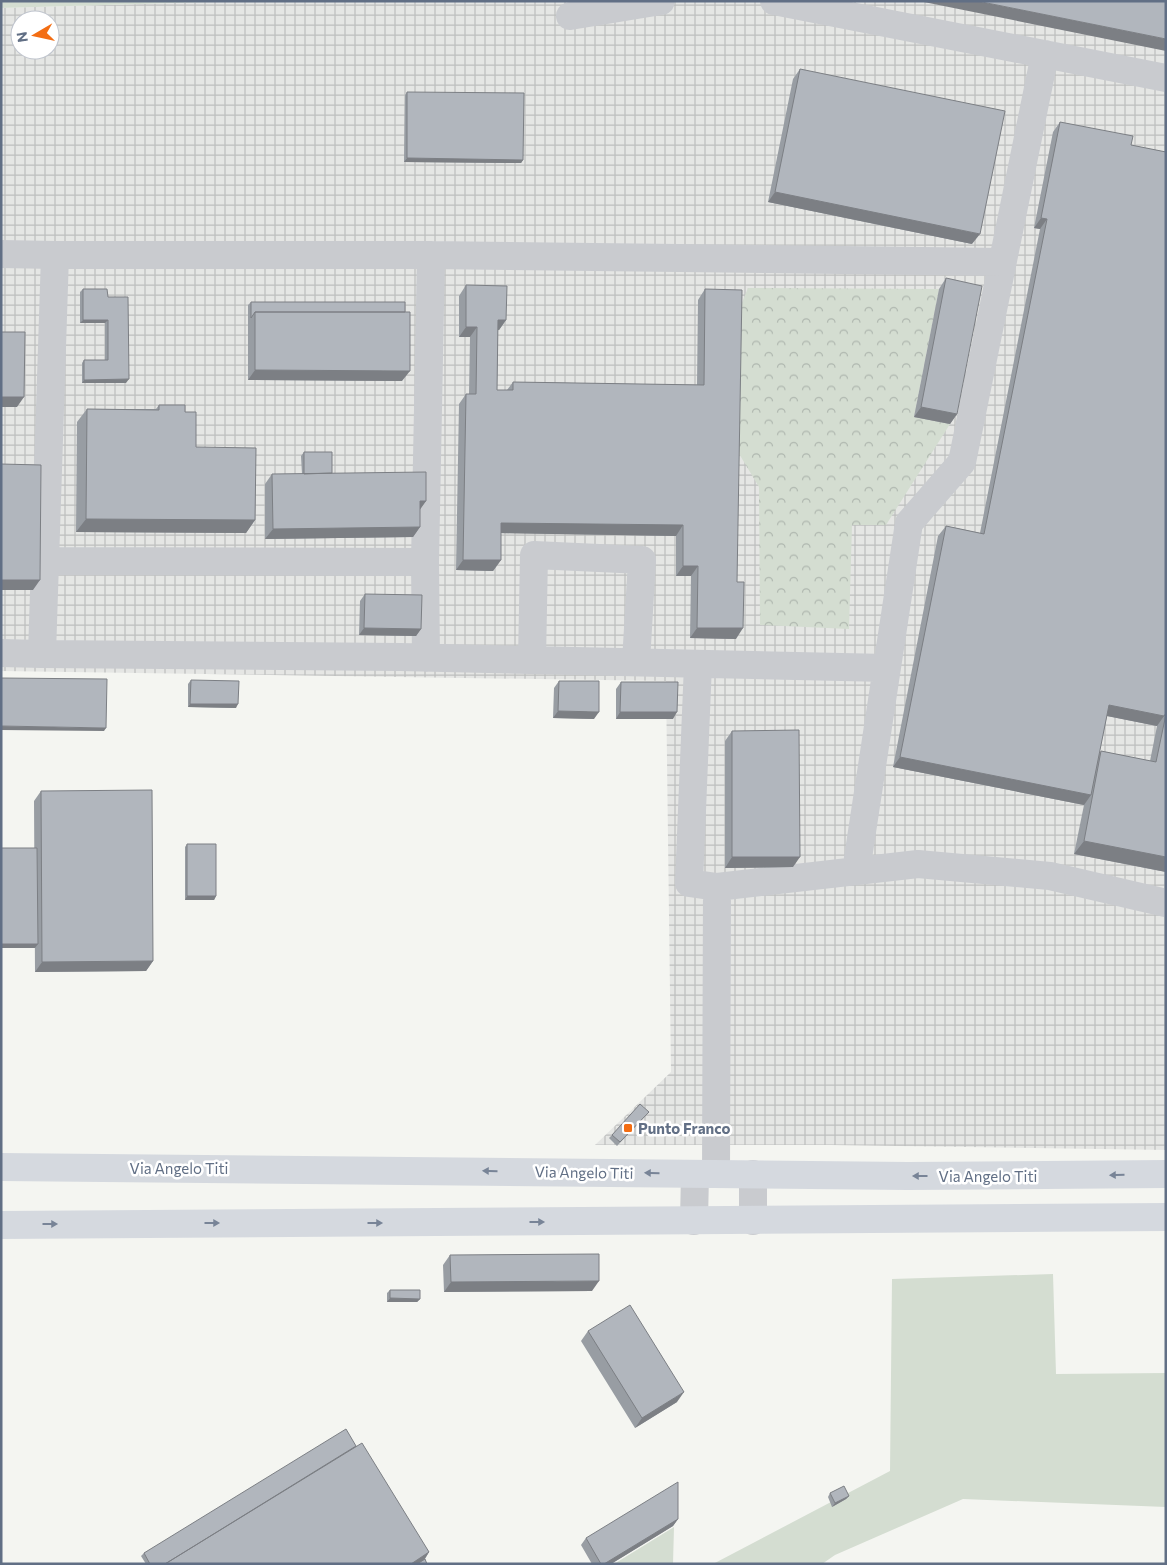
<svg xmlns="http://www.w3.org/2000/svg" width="1167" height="1565" font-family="Commissioner,sans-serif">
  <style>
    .industrial { fill: url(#industrial-grid); fill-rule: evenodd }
    .grass { fill: #d4ddd1 }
    .park { fill: url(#park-crowns) }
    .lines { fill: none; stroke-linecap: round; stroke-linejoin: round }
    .minor { stroke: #c9cbcf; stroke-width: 28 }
    .major { stroke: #d5d9df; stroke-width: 28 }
    .wall { fill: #989da3; fill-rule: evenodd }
    .shaded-wall { fill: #7c7f84 }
    .building { fill: #b1b6bd; stroke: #7c7f84 }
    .oneway { fill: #788497 }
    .poi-dot { fill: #f36d13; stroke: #fff; stroke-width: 2 }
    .labels { text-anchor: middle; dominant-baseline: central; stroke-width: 5; stroke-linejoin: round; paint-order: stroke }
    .poi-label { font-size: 15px; font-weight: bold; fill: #616f85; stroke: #fff; text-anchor: start }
    .street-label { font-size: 15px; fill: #616f85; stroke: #fff }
  </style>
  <defs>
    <pattern id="industrial-grid" width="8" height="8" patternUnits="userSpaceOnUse" patternTransform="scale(1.25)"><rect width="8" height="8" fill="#e5e6e4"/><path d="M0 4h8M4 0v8" fill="none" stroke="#bdbfbe"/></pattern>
    <pattern id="park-crowns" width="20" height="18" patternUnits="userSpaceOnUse" patternTransform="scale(1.25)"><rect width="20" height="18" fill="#d4ddd1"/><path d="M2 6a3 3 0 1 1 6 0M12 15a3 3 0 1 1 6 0" fill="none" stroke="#afb7af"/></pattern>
  </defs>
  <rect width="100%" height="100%" fill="#f4f5f1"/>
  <path class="industrial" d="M244,1h922v1149l-335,-5h-236l76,-73 -5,-391 -665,-10v-663zM20,20h30v30h-30z"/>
  <path class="grass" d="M1,1h243l-243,7z
    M1053,1274l3,100 110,-1v134l-203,-8 -128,56 -13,9h-109l177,-93 2,-192z
    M674,1527l-1,37h-59z"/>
  <path class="park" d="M748,288l191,1 -25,128 36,7 -64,101h-34l-3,104 -89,-4 -1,-138 -21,-35 3,-147z"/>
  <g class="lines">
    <path class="minor" d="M774,1l392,77
      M570,16l91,-15
      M1,254l54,1
      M45,561l380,1
      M1,653l41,1
      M426,658l-1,-96 6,-307
      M532,660l2,-105 108,5 -6,102
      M698,664l-9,219 28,4 201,-23 132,12 116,27
      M887,668l-487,-11 -358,-3 13,-399h376l571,7
      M856,871l53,-348 53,-61 83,-408
      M716,1174l1,-287
      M694,1221l1,-47
      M753,1221v-47"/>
    <path class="major" d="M1,1167l907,9 258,-2
      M1,1225l1165,-8"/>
  </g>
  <path class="wall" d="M800,69l172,175 -204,-42 25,-123z
    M407,92l116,68 -2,3 -117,-1 1,-67z
    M1060,122l71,23 35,7v720l-92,-18 10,-49 -191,-38 45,-231 8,-10 34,7 60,-304 -6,-1 19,-96zM1107,716l50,10 -7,35 -49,-10 -2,3z
    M946,278l11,136 -7,10 -36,-7 25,-128z
    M466,285l40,35 -7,10h-1l-1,60h10l6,-8 184,3 1,-85 7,-11 31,350 -46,-1 1,-62h-15v-40l-175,-3v27l-8,11 -37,-1 3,-166 7,-10h3l1,-57h-11v-41z
    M83,289l25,8 18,86h-44v-20l2,-3h21v-37h-25v-31z
    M251,302l151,79 -154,-1v-75z
    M159,405l26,7 11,35 59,73 -9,13 -170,-1 1,-110 10,-13h69z
    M304,452l28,21 94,28 -6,8v18l-7,10 -148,2v-55l7,-10h30l-1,-18z
    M365,594l56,35 -5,7 -57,-1 1,-34z
    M191,680l45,28 -48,-1v-23z
    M559,681l35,38 -41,-1 1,-30z
    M621,682l52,37h-57v-30z
    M732,731l61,136 -68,1v-127z
    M41,791l112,170 -7,10 -111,1 -1,-171z
    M187,844l29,52 -2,4h-29v-53z
    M646,1115l-29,31 -8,-8 3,-3z
    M450,1255l142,36 -148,1 -1,-27z
    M390,1290l30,9 -3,3h-30v-9z
    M588,1331l89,71 -42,26 -54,-87z
    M356,1446l73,106 -4,7 2,5h-281l-5,-8 3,-3z
    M830,1493l19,3 -3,3 -14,8 -4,-10z
    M678,1519l-5,7 -62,38h-19l-11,-19 5,-7z"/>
  <path class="shaded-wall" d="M919,1h58l189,38v12z
    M407,158l116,2 -2,3 -117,-1z
    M775,192l205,42 -8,10 -204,-42z
    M1041,218l6,1 -7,10 -6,-1z
    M83,320h25l-3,3h-25z
    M498,320h8l-7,10 -8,1z
    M466,327h11l-7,10h-11z
    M255,370l155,1 -8,10 -154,-1z
    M129,379l-3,4h-44l2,-3z
    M1,397h23l-7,10h-16z
    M921,407l36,7 -7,10 -36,-7z
    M420,501h6l-7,10z
    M86,519l169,1 -9,13 -170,-1z
    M501,523l182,2 -7,11 -182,-3z
    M420,527l-7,10 -148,2 8,-10z
    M463,560h38l-8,11 -37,-1z
    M683,566h15l-7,10h-15z
    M1,580h39l-7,10h-32z
    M364,628l57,1 -5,7 -57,-1z
    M697,628h46l-7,11 -46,-1z
    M190,704h48l-2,4 -48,-1z
    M1109,705l55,11 -7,10 -55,-11z
    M558,711l41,1 -5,7 -41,-1z
    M620,712h57l-4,7h-57z
    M1,726l105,2 -2,3 -103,-1z
    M900,757l191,38 -7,10 -191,-38z
    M1084,841l82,16v15l-92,-18z
    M732,857h68l-7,10 -68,1z
    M187,896h29l-2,4h-29z
    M1,944h37l-3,4h-34z
    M153,961l-7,10 -111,1 7,-10z
    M599,1281l-7,10 -148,1 7,-10z
    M390,1298l30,1 -3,3h-30z
    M684,1392l-7,10 -42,26 7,-10z
    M849,1496l-3,3 -14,8 3,-4z
    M678,1519l-5,7 -62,38h-7z
    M429,1552l-7,11 -2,1h-9z"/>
  <path class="building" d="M977,1h189v38z
    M800,69l205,42 -25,123 -205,-42z
    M407,92l117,1 -1,67 -116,-2z
    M1060,122l73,14 -2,9 35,7v561l-2,3 -55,-11 -18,90 -191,-38 46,-231 38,8 63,-315 -6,-1z
    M946,278l36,8 -25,128 -36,-7z
    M466,285l41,1 -1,34h-8l-1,70h16v-8l191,3 1,-96 37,1 -5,292h7l-1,46h-46l1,-62h-15v-41l-182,-2v37h-38l3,-166h10l1,-67h-11z
    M83,289h24l1,8h20l1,82 -45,1v-20h24v-40h-25z
    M251,302h154v10h-150l-4,6z
    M255,312h155v59l-155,-1z
    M1,332h24l-1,65h-23z
    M159,405h26v7h11v35l60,1 -1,72 -169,-1 1,-110 72,1z
    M304,452h28v21l-28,1z
    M1,464l40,1 -1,115h-39z
    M426,472v29h-6v26l-147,2 -1,-55z
    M365,594l57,1 -1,34 -57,-1z
    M1,678l106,1 -1,49 -105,-2z
    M191,680l48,1 -1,23h-48z
    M559,681h40v31l-41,-1z
    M621,682h57l-1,30h-57z
    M1166,714v143l-82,-16 17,-90 55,11z
    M799,730l1,127h-68v-126z
    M152,790l1,171 -111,1 -1,-171z
    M187,844h29v52h-29z
    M1,848h36l1,96h-37z
    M640,1104l9,8 -29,30 -8,-7z
    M599,1254v27l-148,1 -1,-27z
    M390,1290h30v9l-30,-1z
    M630,1305l54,87 -42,26 -54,-87z
    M346,1429l10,17 -191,118h-15l-6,-11z
    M362,1443l67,109 -18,12h-246z
    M678,1482v37l-74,45h-3l-15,-26z
    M844,1486l5,10 -14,7 -5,-10z
    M425,1559l2,5h-10z"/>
  <defs><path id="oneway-solid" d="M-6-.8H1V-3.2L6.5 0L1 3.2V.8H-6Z" transform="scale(1.25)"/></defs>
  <g class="oneway">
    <use href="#oneway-solid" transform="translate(490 1171) rotate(-179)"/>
    <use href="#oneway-solid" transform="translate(652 1173) rotate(-179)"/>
    <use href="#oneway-solid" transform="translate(1117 1175) rotate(179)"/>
    <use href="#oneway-solid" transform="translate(920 1176) rotate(180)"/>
    <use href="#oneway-solid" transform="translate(537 1222)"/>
    <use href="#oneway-solid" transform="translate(212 1223)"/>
    <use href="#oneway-solid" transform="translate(375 1223)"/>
    <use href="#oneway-solid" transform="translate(50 1224)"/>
  </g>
  <rect class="poi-dot" x="623" y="1123" width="10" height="10" rx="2.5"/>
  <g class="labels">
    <g class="poi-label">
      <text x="638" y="1128">Punto Franco</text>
    </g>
    <g class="street-label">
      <text x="179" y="1168">Via Angelo Titi</text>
      <text transform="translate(584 1172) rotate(1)">Via Angelo Titi</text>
      <text x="988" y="1176">Via Angelo Titi</text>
    </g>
  </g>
  <rect width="1167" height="1565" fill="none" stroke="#616f85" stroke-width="5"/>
  <g transform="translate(35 35) rotate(261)"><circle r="24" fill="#ffffff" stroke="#c0c5ce"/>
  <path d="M0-4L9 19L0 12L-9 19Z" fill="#f36d13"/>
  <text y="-8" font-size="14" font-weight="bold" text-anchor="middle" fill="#616f85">N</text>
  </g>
</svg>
